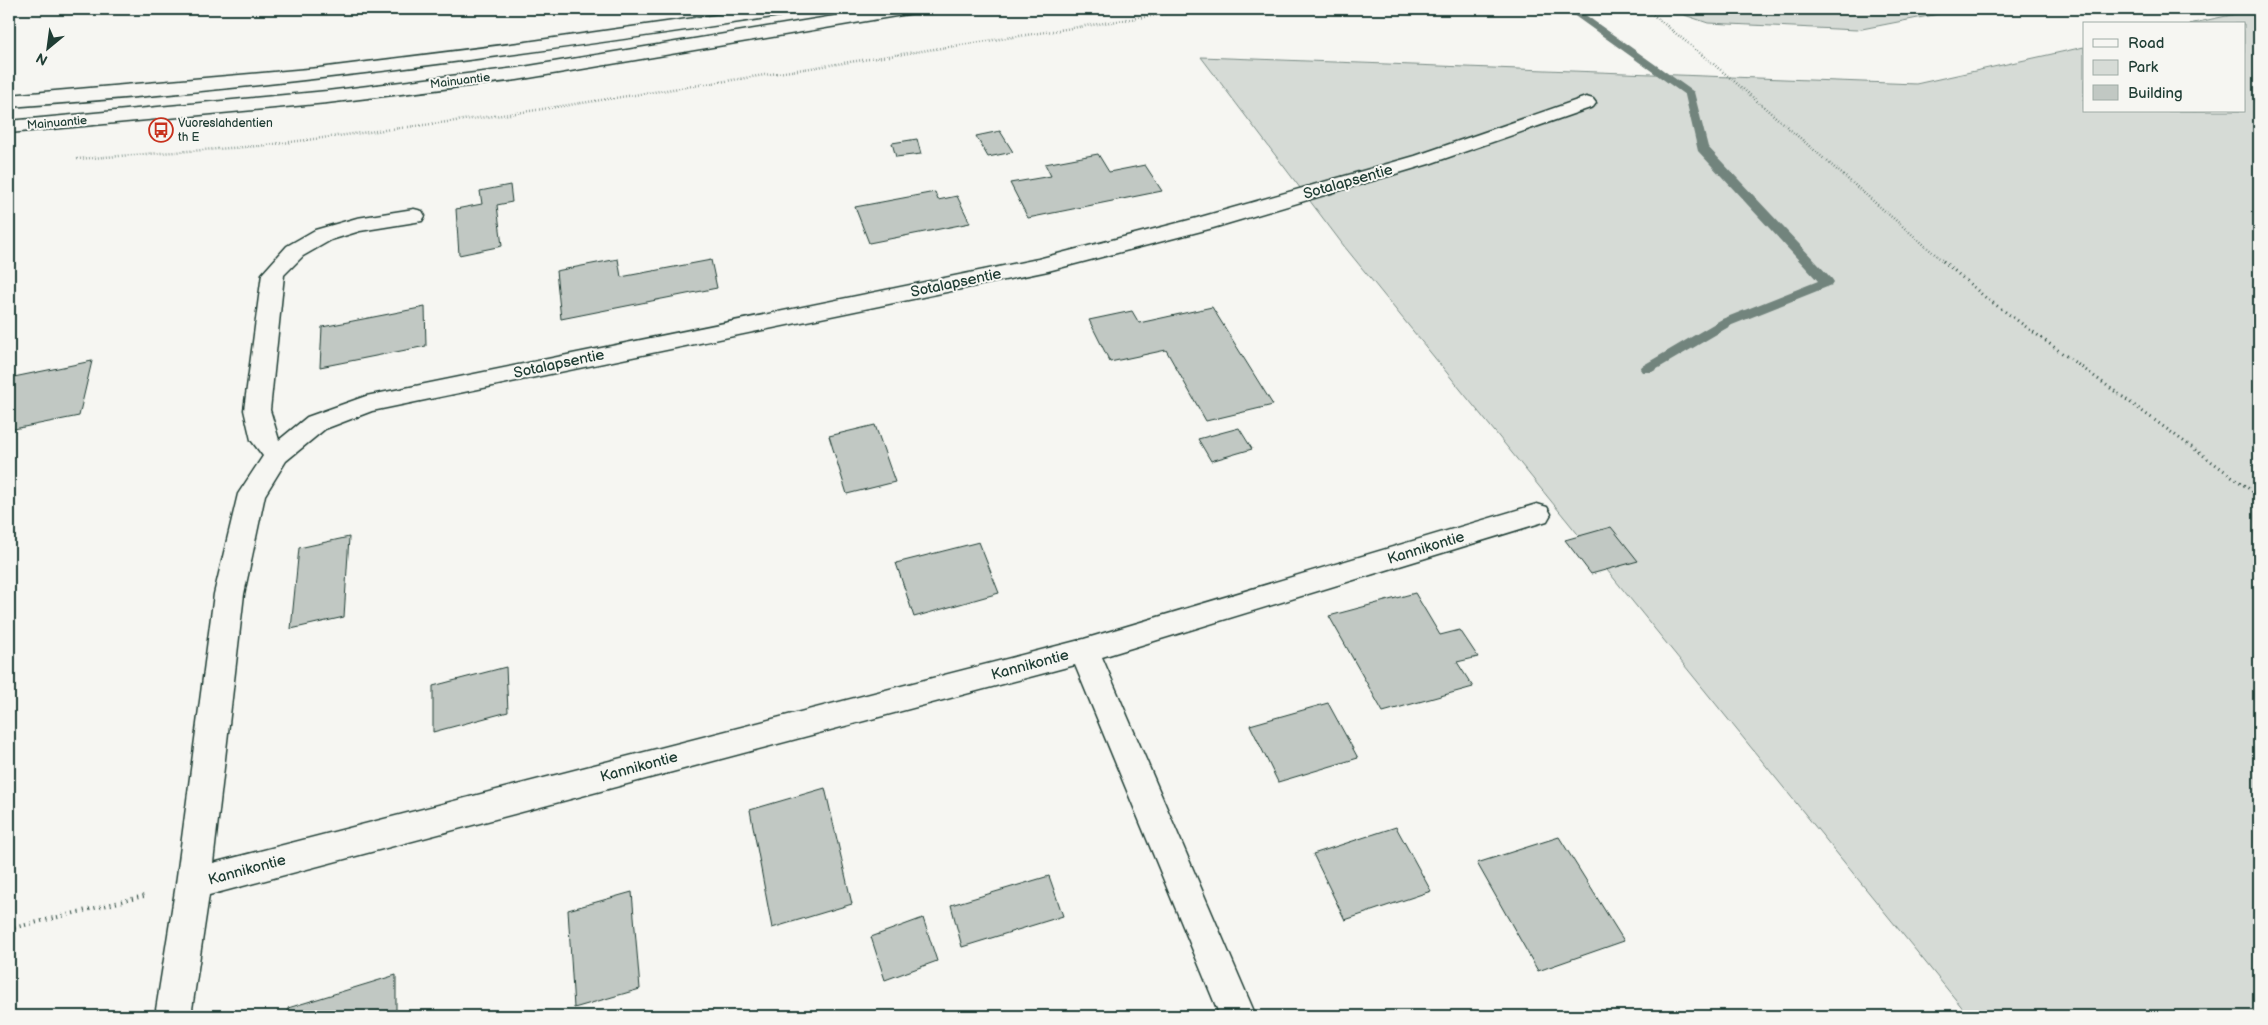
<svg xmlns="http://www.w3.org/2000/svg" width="2268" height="1025" font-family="'Balsamiq Sans',sans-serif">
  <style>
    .green { fill: #d6dbd6; stroke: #7a8c85 }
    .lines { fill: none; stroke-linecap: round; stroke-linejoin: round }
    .stream { fill: #72847d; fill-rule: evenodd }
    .building { fill: #c1c8c3; stroke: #1f3d34 }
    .minor-casing { stroke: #1f3d34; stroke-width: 3 }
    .highway-casing { stroke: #1f3d34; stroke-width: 3 }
    .path-far2 { stroke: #1f3d34; stroke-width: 2.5; stroke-dasharray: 0.5 2.5; stroke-linecap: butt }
    .path-far1 { stroke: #1f3d34; stroke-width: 3; stroke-dasharray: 1 4; stroke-linecap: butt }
    .path { stroke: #1f3d34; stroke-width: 4; stroke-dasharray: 1 4.5; stroke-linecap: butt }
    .minor { fill: #f6f6f2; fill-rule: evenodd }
    .highway { fill: #f6f6f2; fill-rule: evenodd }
    .labels { text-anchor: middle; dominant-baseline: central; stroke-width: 4; stroke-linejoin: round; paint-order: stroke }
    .far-street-label { font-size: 12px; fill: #1f3d34; stroke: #f6f6f2 }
    .far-poi-label { font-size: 12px; fill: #1f3d34; stroke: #f6f6f2; text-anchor: start }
    .street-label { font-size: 15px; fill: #1f3d34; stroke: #f6f6f2 }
  </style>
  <rect width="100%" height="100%" fill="#f6f6f2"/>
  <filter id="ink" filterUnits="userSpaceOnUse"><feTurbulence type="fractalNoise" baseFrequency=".02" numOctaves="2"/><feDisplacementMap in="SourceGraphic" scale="10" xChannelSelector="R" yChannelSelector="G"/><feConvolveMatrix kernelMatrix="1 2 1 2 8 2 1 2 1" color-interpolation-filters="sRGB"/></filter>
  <g filter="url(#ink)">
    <path class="green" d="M1667,9h297l-107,21 -149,-7z
      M2259,9v1007h-290l-625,-770 -143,-189 715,27 168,-37v64h160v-87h-55z"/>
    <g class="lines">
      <path class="stream" d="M1565,9h12l117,83 14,55 124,132 2,3 -2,3 -100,40 -80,47h-10l-2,-3 2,-3 80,-47 96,-38 -120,-130 -13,-56z"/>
    </g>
    <path class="building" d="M1000,131l13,21 -25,5 -12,-21z
      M917,139l4,15 -25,3 -4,-14z
      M1098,154l11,18 36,-7 17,26 -134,27 -18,-35 41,-7 -6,-12z
      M510,185l2,17 -15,3 5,41 -43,9 -3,-46 26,-5 -2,-13z
      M935,192l3,8 19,-4 13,27 -101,20 -14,-36z
      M618,259l3,18 90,-17 6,28 -156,31 -5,-48z
      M425,307l1,39 -106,21 2,-40z
      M1212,307l61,98 -67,16 -40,-71 -56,12 -21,-42 43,-9 7,12z
      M92,361l-13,55 -70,14v-52z
      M875,425l20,57 -48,12 -18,-58z
      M1239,428l13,21 -41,12 -13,-22z
      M1611,527l27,34 -47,13 -26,-34z
      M349,537l-5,80 -53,12 8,-81z
      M979,542l20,51 -85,24 -18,-54z
      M1415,593l25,42 20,-5 18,27 -21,5 16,25 -90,25 -54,-96z
      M506,667l2,45 -75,20v-46z
      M1328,703l30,55 -80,24 -28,-57z
      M825,788l27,116 -80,24 -22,-118z
      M1396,827l35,64 -86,29 -32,-66z
      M1559,837l65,104 -86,30 -61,-108z
      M1049,876l14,40 -101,31 -11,-42z
      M632,892l8,97 -66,19 -6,-98z
      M923,918l14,43 -52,19 -14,-43z
      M396,975v41h-108v-8z"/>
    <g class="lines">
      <g class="minor-casing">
        <path id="minor" d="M1586,97l7,2 3,4 -3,4 -164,57 -216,64 -165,43 -676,140 -47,18 -39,32 -21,34 -21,99 -31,269 871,-224 453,-135 10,3 4,7 -4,7 -445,136 154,359h-36l-145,-351 -866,230 -18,121h-36l21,-132 38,-290 24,-100 25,-38 -12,-16 -7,-30 18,-136 25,-28 28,-16 42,-12 57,-9 8,2 3,5 -3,5 -62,10 -29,9 -28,16 -19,19 -14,135 9,30 28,-23 59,-21 672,-137 159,-41 218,-62z"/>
      </g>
      <g class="highway-casing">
        <path id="highway" d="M758,9h22l2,3 -3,4 -6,1c-254,38 -508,73 -764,90v-12l310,-27 200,-25z
          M877,9h40l-3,4 -6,1 -391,66 -190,23 -318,30v-12l318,-30 190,-23z"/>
      </g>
      <path class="path-far2" d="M1646,9l82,67 216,186
        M77,159l182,-13 251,-32 686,-105"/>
      <path class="path-far1" d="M1943,261l42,36 274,199"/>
      <path class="path" d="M9,929l135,-33"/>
      <use href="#minor" class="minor"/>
      <use href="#highway" class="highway"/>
    </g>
  </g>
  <defs>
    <g id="bus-ring" transform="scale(1.25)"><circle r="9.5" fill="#f6f6f2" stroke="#c8321e" stroke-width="1.5"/><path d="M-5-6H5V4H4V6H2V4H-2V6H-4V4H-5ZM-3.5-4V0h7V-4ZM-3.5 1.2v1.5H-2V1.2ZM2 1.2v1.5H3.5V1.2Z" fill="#c8321e"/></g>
  </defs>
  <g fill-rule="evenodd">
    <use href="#bus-ring" x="161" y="130"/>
  </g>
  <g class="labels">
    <g class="far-street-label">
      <text transform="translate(460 81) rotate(-7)">Mainuantie</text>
      <text transform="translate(57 123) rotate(-5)">Mainuantie</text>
    </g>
    <g class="far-poi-label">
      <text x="178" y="123">Vuoreslahdentien<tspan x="178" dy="14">th E</tspan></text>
    </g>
    <g class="street-label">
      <text transform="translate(1348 182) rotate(-16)">Sotalapsentie</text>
      <text transform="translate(956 283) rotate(-12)">Sotalapsentie</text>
      <text transform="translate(559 364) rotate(-12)">Sotalapsentie</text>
      <text transform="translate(1426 548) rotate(-17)">Kannikontie</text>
      <text transform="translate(1030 665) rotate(-15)">Kannikontie</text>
      <text transform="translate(639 767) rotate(-15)">Kannikontie</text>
      <text transform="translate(247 870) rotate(-15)">Kannikontie</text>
    </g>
  </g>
  <rect width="2268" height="1025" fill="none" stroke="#f6f6f2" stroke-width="30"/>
  <rect x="15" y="15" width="2238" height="995" fill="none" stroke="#1f3d34" stroke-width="2" filter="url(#ink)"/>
  <rect x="2083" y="22" width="162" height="90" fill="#f6f6f2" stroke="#a0aca6"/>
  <rect x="2093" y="39" width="25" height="8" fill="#f6f6f2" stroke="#a0aca6"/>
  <text x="2128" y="48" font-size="15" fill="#1f3d34">Road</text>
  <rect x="2093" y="60" width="25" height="15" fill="#d6dbd6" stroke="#a0aca6"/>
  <text x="2128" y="72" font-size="15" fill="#1f3d34">Park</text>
  <rect x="2093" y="85" width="25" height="15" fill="#c1c8c3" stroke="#a0aca6"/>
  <text x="2128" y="98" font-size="15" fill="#1f3d34">Building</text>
  <g transform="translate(48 48) rotate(209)" stroke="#f6f6f2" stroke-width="4" paint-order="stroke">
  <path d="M0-4L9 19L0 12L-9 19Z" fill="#1f3d34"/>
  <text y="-8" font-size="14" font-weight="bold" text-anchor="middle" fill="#1f3d34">N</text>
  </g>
</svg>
